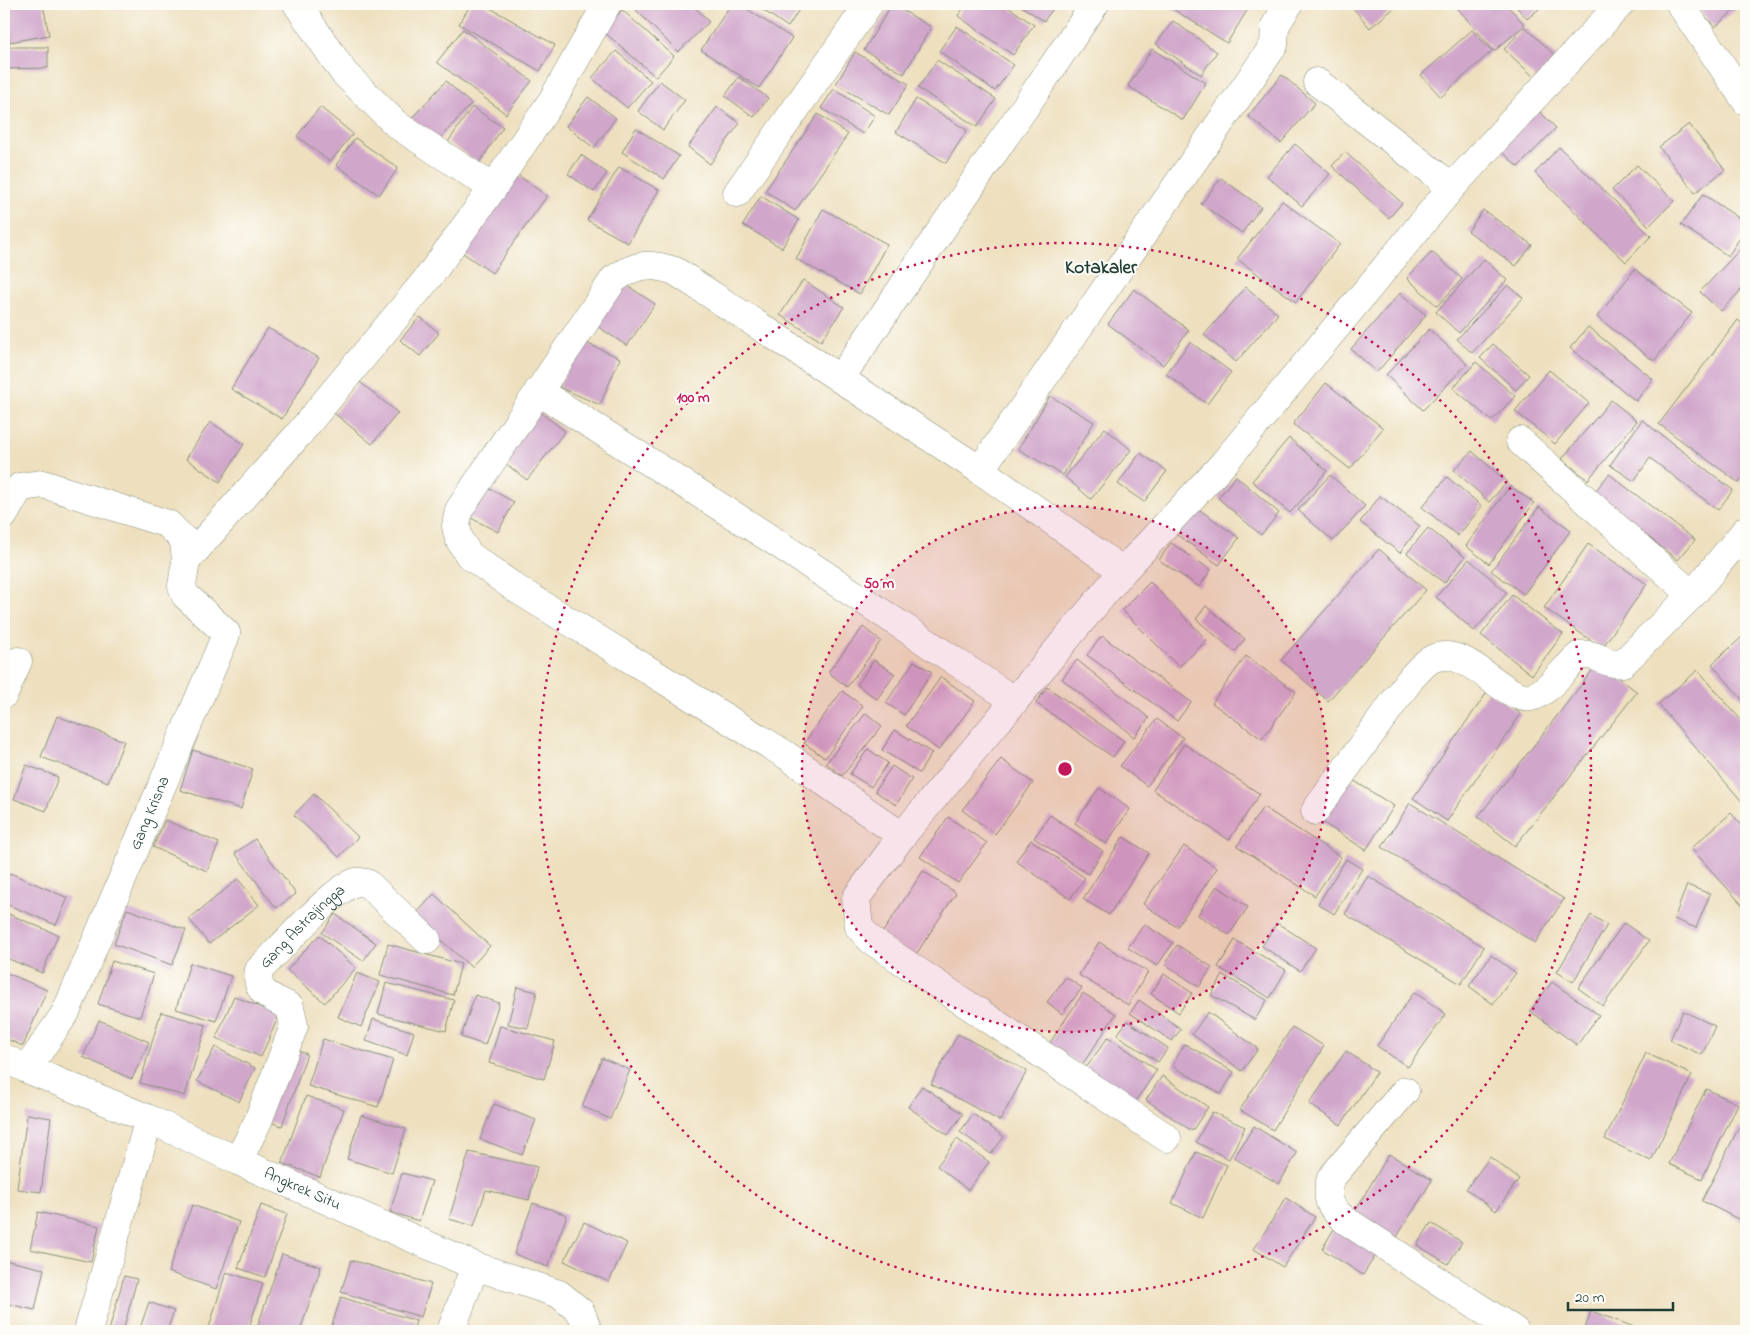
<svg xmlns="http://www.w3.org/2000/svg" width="1750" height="1335" font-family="'Indie Flower',sans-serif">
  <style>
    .building { fill: #d0a6cb }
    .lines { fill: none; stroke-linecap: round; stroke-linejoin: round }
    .minor-casing { stroke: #868e7a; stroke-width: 29 }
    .minor { stroke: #fff; stroke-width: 28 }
    .ring { fill: none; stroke: #c2185b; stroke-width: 2.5; stroke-dasharray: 2.5 5 }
    .labels { text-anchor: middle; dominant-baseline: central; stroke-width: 4; stroke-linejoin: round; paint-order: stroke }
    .street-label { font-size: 16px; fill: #1f3d34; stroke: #fdfcf7 }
    .quarter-label { font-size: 19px; font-weight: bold; fill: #1f3d34; stroke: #fdfcf7 }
    .centre { fill: #c2185b; stroke: #fdfcf7; stroke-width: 2.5 }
    .ring-label { font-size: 15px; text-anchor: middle; font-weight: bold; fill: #c2185b; stroke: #fdfcf7; stroke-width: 4; stroke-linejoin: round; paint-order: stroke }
  </style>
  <rect width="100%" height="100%" fill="#fdfcf7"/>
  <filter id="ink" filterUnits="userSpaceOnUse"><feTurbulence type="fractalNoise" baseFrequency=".02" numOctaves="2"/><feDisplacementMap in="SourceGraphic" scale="10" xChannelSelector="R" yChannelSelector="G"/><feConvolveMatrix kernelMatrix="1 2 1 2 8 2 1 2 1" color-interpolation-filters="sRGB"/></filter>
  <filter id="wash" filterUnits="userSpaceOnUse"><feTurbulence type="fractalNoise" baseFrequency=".0096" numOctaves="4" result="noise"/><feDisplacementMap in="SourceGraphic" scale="20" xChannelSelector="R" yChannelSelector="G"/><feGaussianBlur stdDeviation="1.12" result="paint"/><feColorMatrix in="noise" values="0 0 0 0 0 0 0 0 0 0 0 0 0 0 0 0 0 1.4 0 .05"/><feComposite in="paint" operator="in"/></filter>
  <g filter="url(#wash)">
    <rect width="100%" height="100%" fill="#eee0bf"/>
    <g id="blocks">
      <path class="building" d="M4,4h39l6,31 -39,7z
        M471,4h12l72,41 -15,26 -81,-47z
        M630,4h62l17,18 -31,30z
        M731,4h8l53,34 -33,50 -58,-38z
        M754,4h40l6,4 -12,19z
        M892,4l39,23 -27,47 -40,-24z
        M966,4h38l30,21 -21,30 -55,-39z
        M1018,4h38l-12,17z
        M1165,4h74l9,5 -21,34z
        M1358,4h41l-29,24 -17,-20z
        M1454,4h52l19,21 -31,26z
        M1514,4h31l-18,15z
        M1694,4h40l3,4 -22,19z
        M622,10l52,46 -18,21 -53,-46z
        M1173,21l44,31 -16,23 -45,-31z
        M957,26l57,39 -19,26 -56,-40z
        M1525,27l32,30 -21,22 -32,-30z
        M463,29l69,52 -26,33 -69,-52z
        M1472,30l20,21 -51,46 -20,-22z
        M6,47h42v21l-42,1z
        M1152,49l54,34 -23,37 -55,-34z
        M616,51l35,30 -24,27 -35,-30z
        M855,52l54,32 -20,31 -53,-31z
        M937,60l59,39 -19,28 -59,-39z
        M1282,75l33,28 -34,40 -33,-27z
        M739,77l29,21 -14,19 -29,-21z
        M446,81l25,23 -36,40 -26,-23z
        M660,81l25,19 -22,30 -25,-19z
        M834,89l41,27 -12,18 -42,-26z
        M588,97l28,21 -22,30 -28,-22z
        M916,99l51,31 -21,33 -50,-31z
        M320,107l33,27 -23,28 -33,-26z
        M472,107l31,20 -24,36 -31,-21z
        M717,107l23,16 -30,41 -22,-17z
        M1536,108l20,20 -38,39 -21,-20z
        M818,114l30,20 -53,77 -30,-20z
        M1689,124l36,46 -30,23 -36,-46z
        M636,128l43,28 -15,23 -42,-27z
        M355,138l43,30 -19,27 -43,-30z
        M1295,144l35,30 -28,32 -35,-30z
        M1559,147l92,89 -25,26 -91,-89z
        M1345,152l57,51 -13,15 -57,-52z
        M581,155l26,18 -13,19 -26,-18z
        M1637,165l37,36 -25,25 -37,-36z
        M619,167l40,23 -31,53 -41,-23z
        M515,173l32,23 -55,77 -32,-22z
        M1221,178l40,29 -19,26 -41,-29z
        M1703,194l43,29v6l-18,27 -47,-31z
        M761,196l38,24 -17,28 -39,-23z
        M1282,201l58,43 -44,58 -59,-43z
        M823,209l64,35 -27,50 -64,-35z
        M1483,210l49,35 -16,21 -48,-35z
        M1746,243v42l-25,26 -21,-19z
        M1432,252l30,27 -25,27 -30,-28z
        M1484,259l23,21 -48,53 -23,-21z
        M1635,269l57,44 -38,48 -57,-44z
        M803,280l41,27 -23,34 -41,-26z
        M622,282l33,22 -28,42 -33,-22z
        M1508,285l15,13 -51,55 -15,-14z
        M1246,287l32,27 -42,48 -32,-27z
        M1134,289l55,41 -26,35 -55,-41z
        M1400,293l26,22 -49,57 -26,-23z
        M420,317l19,16 -19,23 -20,-16z
        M1738,320l8,7v146l-7,10 -80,-59z
        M1588,327l65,52 -17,22 -66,-53z
        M268,328l51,30 -37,61 -51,-30z
        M1429,329l38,35 -44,46 -37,-35z
        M580,340l40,18 -20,47 -41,-18z
        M1190,342l41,30 -24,32 -41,-30z
        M1493,344l36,31 -13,15 -36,-32z
        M1476,362l39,34 -23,25 -39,-33z
        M1549,370l40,33 -34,41 -40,-33z
        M360,382l38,31 -26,31 -38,-31z
        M1326,383l57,45 -33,41 -57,-45z
        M1050,396l44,26 -31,53 -45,-26z
        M1611,400l26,21 -49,59 -26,-21z
        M540,412l25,19 -38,49 -26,-20z
        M1642,420l91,70 -15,20 -68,-52 -16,23 -24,-16z
        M210,422l34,22 -24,38 -34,-23z
        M1105,428l26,22 -40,49 -26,-22z
        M1289,438l38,33 -37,42 -38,-32z
        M1472,451l35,31 -18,20 -35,-32z
        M1140,453l27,18 -23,31 -26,-18z
        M1609,474l86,66 -17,20 -85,-66z
        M1330,475l35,31 -32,35 -35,-31z
        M1236,476l43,37 -18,22 -43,-37z
        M1447,477l35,29 -24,30 -36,-29z
        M483,485l31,17 -16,30 -31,-16z
        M1510,486l24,17 -45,61 -23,-18z
        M1380,496l40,30 -20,27 -40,-31z
        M1196,507l43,31 -20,27 -43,-31z
        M1539,507l32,23 -47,64 -33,-23z
        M1428,528l37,29 -21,26 -37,-30z
        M1171,543l40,27 -12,17 -40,-27z
        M1588,544l59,40 -45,64 -58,-40z
        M1379,549l47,41 -98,111 -47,-41z
        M1469,559l38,34 -33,38 -38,-34z
        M1150,582l57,58 -28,27 -57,-57z
        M1512,595l51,39 -31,41 -51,-40z
        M1206,606l39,33 -10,13 -39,-33z
        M863,627l18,14 -34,46 -19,-15z
        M1102,636l89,66 -14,19 -90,-66z
        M1743,636l3,4v64l-34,-40z
        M1246,656l50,36 -34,47 -50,-36z
        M874,660l21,14 -18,25 -20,-14z
        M1077,660l72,58 -15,19 -72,-58z
        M914,661l18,11 -28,43 -18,-12z
        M1599,662l38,30 -122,154 -37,-29z
        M1698,670l48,56v80l-88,-102z
        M941,677l34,24 -36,49 -33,-24z
        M1047,687l77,54 -11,16 -77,-54z
        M842,691l21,15 -38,52 -21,-15z
        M1488,691l33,23 -74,107 -34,-23z
        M866,713l16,13 -40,50 -16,-13z
        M57,716l67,25 -16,41 -67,-25z
        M1157,719l26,19 -36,48 -27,-20z
        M895,730l37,23 -13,20 -37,-23z
        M1184,744l76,50 -31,46 -76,-50z
        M868,749l20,14 -17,24 -21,-13z
        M193,750l60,19 -12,40 -61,-19z
        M1001,759l32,24 -38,51 -33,-24z
        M26,765l32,12 -12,34 -32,-12z
        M892,766l20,13 -16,26 -21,-14z
        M1345,775l49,31 -28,44 -49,-31z
        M1099,788l31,21 -24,35 -31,-21z
        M314,794l44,43 -19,20 -45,-42z
        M1410,803l154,96 -29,44 -153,-96z
        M1263,807l78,50 -26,39 -78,-50z
        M1731,813l15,17v79l-55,-61z
        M1050,815l53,36 -15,23 -54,-36z
        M948,817l39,26 -29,40 -38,-26z
        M165,820l54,23 -12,28 -54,-24z
        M1123,837l26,16 -40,62 -26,-16z
        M255,839l41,55 -20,14 -41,-55z
        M1031,840l54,38 -15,21 -54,-38z
        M1184,846l33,22 -40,59 -34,-23z
        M1346,859l16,10 -28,45 -16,-10z
        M923,871l33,22 -41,63 -34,-21z
        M10,873l58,25 -12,27 -52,-22v-15z
        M1368,876l116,71 -23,37 -116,-70z
        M238,879l21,26 -50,39 -20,-25z
        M1687,885l23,9 -14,34 -22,-9z
        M1217,886l31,21 -19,28 -31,-20z
        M434,894l56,52 -19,21 -57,-51z
        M127,909l59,21 -14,35 -58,-21z
        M4,912l54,23 -16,38 -38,-16z
        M335,914l41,29 -13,18 -41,-28z
        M1591,915l16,10 -34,57 -16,-10z
        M1277,923l39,25 -16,23 -38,-25z
        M1624,923l25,18 -46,65 -25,-18z
        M1144,924l29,19 -16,23 -29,-18z
        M319,935l37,33 -31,35 -38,-33z
        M1235,940l51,30 -16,28 -52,-31z
        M1099,942l49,30 -20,33 -49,-30z
        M388,944l73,20 -8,31 -73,-20z
        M1177,945l35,22 -13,20 -34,-23z
        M1491,955l25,18 -23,31 -24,-18z
        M112,961l42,13 -14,43 -42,-13z
        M190,963l41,13 -15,45 -40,-12z
        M7,973l40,17 -24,56 -19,-8v-56z
        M357,973l23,9 -19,45 -23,-10z
        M1164,974l28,19 -13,20 -28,-19z
        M1223,975l44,25 -12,20 -44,-25z
        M1066,977l16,11 -20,26 -15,-12z
        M1552,982l47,33 -22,30 -47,-34z
        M386,983l68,17 -8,31 -68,-17z
        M517,987l20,5 -9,36 -20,-4z
        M1414,992l32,22 -38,53 -31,-21z
        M1083,993l33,21 -34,51 -33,-21z
        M475,995l24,8 -14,42 -24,-8z
        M234,996l45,19 -18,42 -45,-19z
        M1139,1000l42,29 -9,12 -42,-28z
        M1683,1011l32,15 -13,29 -32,-15z
        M161,1012l45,13 -21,71 -45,-13z
        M1208,1012l50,37 -16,22 -50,-37z
        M373,1019l41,13 -7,23 -41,-14z
        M99,1020l50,22 -17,37 -49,-22z
        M1127,1021l41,27 -10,14 -41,-27z
        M500,1026l55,15 -11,38 -55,-16z
        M1292,1027l32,19 -51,84 -33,-20z
        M958,1034l69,37 -27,50 -69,-37z
        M1108,1037l49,33 -25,36 -49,-34z
        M323,1039l70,21 -15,47 -70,-21z
        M1185,1044l49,28 -13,22 -49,-28z
        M215,1047l40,21 -16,34 -42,-21z
        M289,1048l18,6 -25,72 -18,-6z
        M1346,1051l31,21 -36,53 -32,-21z
        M1646,1053l46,22 -41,86 -46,-22z
        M602,1058l28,12 -20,49 -28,-13z
        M1162,1076l46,31 -16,24 -46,-31z
        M922,1086l41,28 -15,21 -40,-28z
        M1706,1089l32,15 -36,75 -33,-15z
        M306,1096l38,13 -24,68 -38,-14z
        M494,1104l42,16 -14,35 -42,-16z
        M1212,1112l33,15 -16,32 -33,-17z
        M27,1114l24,4 -10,74 -24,-3z
        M973,1114l31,23 -13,17 -31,-22z
        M361,1115l45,14 -14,44 -45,-14z
        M1254,1126l43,27 -18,31 -45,-26z
        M1739,1127l7,3v93l-44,-22z
        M957,1139l32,23 -21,28 -31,-24z
        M469,1152l68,15 -8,33 -43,-10 -12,36 -25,-7z
        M1196,1152l31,13 -24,53 -31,-15z
        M1389,1154l43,26 -37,60 -42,-26z
        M1490,1157l29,22 -23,32 -30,-22z
        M402,1173l30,8 -13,40 -29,-9z
        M1286,1198l29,19 -32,50 -29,-18z
        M533,1203l34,12 -19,52 -34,-13z
        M192,1205l47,17 -23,67 -48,-17z
        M261,1205l26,9 -22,63 -27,-9z
        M38,1212l61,14 -8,36 -61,-13z
        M584,1222l43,21 -18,39 -45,-21z
        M1431,1223l31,19 -14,22 -31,-19z
        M1337,1224l42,26 -16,25 -41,-26z
        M282,1254l39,13 -21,64h-44z
        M4,1260l40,9 -9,41 -31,-7z
        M351,1260l80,24 -10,33 -80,-25z
        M226,1272l37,11 -15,48h-40z
        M124,1276l13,3 -14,52h-14z
        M341,1297l75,24 -3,10h-83z
        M149,1302l25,9 -7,20h-28z
        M1591,1311l46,17 -1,3h-52z"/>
    </g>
  </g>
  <g filter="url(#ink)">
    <use href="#blocks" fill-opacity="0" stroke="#868e7a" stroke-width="1"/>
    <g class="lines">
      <g class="minor-casing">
        <g id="minor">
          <path d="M297,4l47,69 53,52 96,63"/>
          <path d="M1680,4l66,97"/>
          <path d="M1317,82l135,105"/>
          <path d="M737,193l132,-189"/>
          <path d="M840,379l255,-375"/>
          <path d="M538,391l236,150 241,160"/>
          <path d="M1520,441l172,154"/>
          <path d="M980,470l294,-425 1,-19 14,-22"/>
          <path d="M4,515l16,-28 23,-3 125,40 16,16 2,21 112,-126 130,-157 65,-90 60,-89 54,-95"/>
          <path d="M4,694l14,-33"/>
          <path d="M1315,811l97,-134c6,-6 13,-15 20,-18 35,-17 71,43 99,38 16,-3 35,-31 49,-42 17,-3 26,11 43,8l69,-68 54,-65"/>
          <path d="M902,836l-116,-81 -271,-167 -46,-33 -10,-16 -3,-13 3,-16 155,-231c23,-15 34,-17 61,-8l305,199 143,101"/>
          <path id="s1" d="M4,1058l23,11 122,50 89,42 237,105 84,28 22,18 7,19"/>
          <path id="s2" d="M27,1069l39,-57 159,-375 1,-4 -41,-38 -3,-9 4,-25"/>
          <path d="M1405,1091l-74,87c-6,20 -2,29 14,42l170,111"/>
          <path d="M1167,1138l-296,-198 -12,-13 -3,-29 46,-62 221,-265 100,-107 229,-277 168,-183"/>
          <path id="s3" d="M238,1161l20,-40 36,-95 -4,-19c-18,-10 -36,-13 -31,-37 21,-20 73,-81 97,-88 3,-1 7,1 11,1l60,57"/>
          <path d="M88,1331l61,-212"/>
          <path d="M451,1331l24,-65"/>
        </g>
      </g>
      <use href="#minor" class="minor"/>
    </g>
  </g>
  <circle cx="1065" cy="769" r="263" fill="#c2185b" fill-opacity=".12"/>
  <g class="ring">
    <circle cx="1065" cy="769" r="263"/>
    <circle cx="1065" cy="769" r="526"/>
  </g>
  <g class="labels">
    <g class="street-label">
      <text stroke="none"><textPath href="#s2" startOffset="285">Gang Krisna</textPath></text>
      <text stroke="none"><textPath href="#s3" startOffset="281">Gang Astrajingga</textPath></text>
      <text stroke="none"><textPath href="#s1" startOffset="326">Angkrek Situ</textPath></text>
    </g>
    <g class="quarter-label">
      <text x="1101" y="268">Kotakaler</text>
    </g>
  </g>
  <circle cx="1065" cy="769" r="8" class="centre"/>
  <g class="ring-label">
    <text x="693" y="402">100 m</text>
    <text x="879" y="588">50 m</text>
  </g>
  <rect width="1750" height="1335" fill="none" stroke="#fdfcf7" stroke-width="20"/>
  <path d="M1568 1302v8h105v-8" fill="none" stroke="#1f3d34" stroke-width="2.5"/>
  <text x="1575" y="1302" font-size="15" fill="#1f3d34" stroke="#fdfcf7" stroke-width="4" paint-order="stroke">20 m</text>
</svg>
